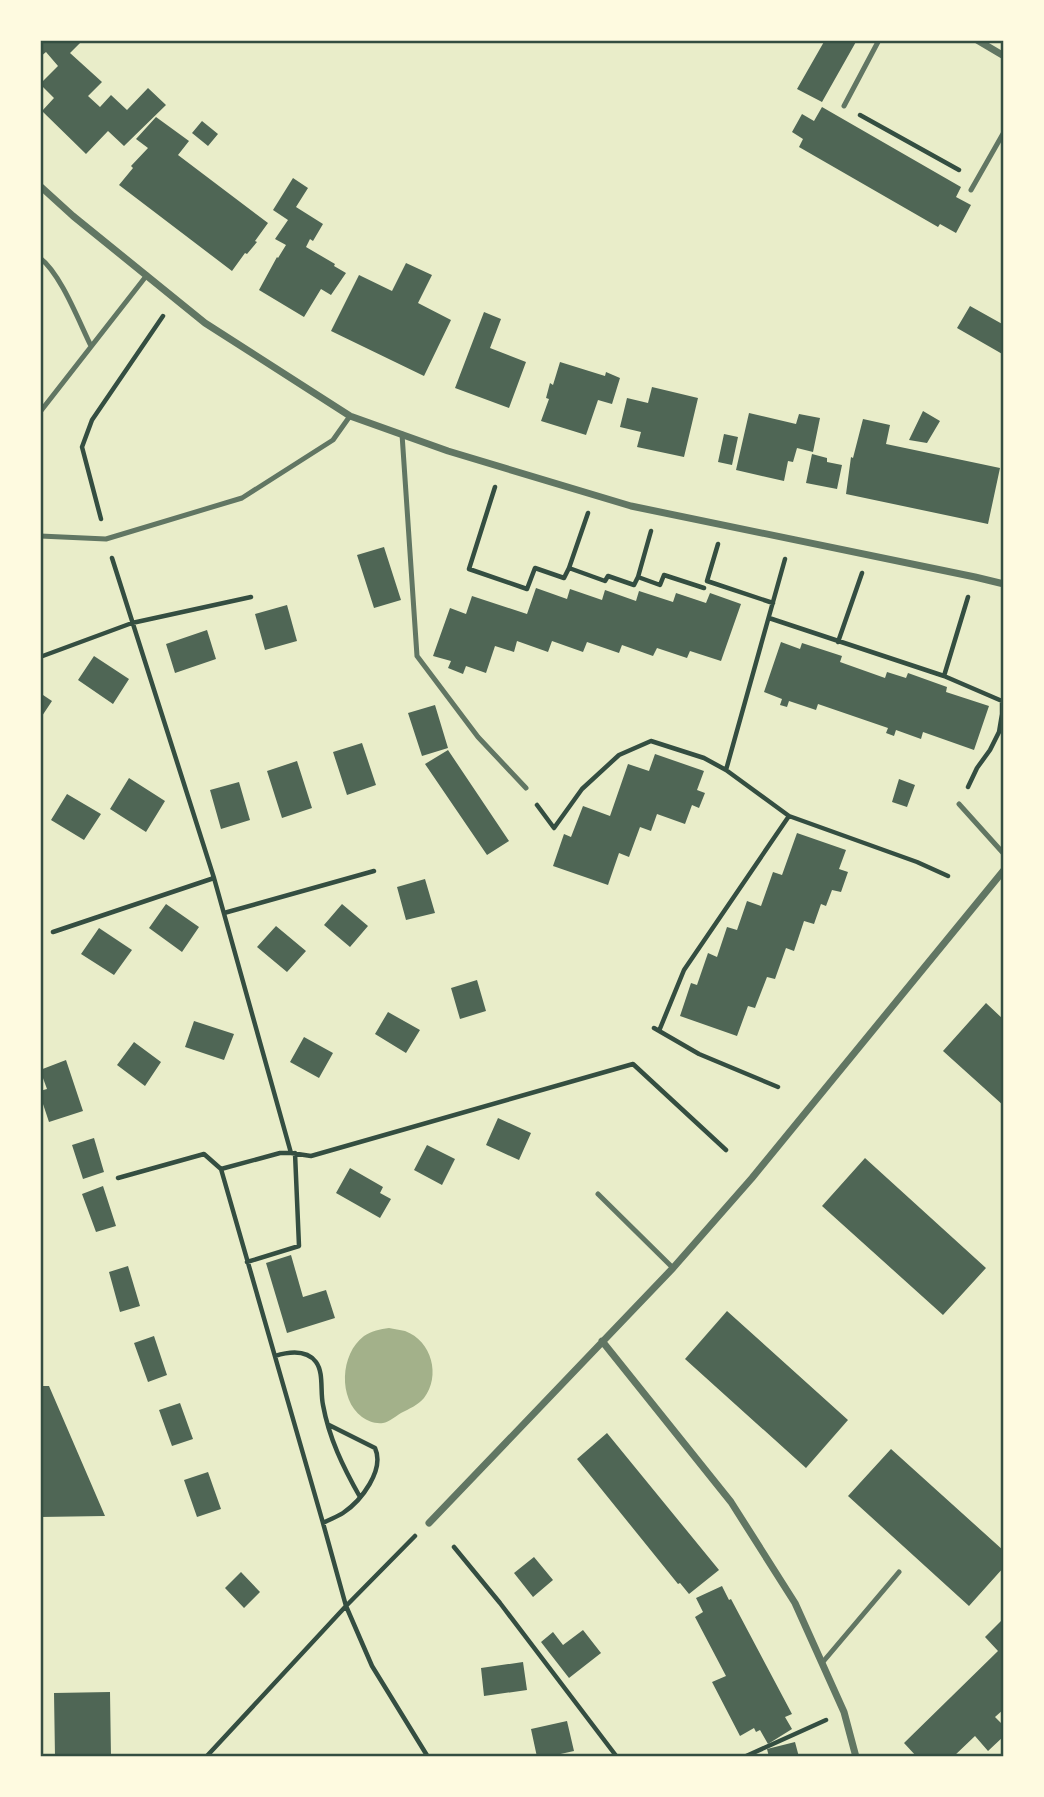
<svg xmlns="http://www.w3.org/2000/svg" width="1044" height="1797" font-family="Signika,sans-serif">
  <style>
    .water { fill: #a3b18a }
    .building { fill: #4f6655 }
    .lines { fill: none; stroke-linecap: round; stroke-linejoin: round }
    .path { stroke: #344e41; stroke-width: 4.5 }
    .service { stroke: #617663; stroke-width: 5 }
    .minor { stroke: #617663; stroke-width: 7 }
    .neatline { fill: none; stroke: #344e41; stroke-width: 2.5 }
  </style>
  <rect width="100%" height="100%" fill="#e9edc9"/>
  <path class="water" d="M389,1328c5,1 11,2 16,3 27,10 36,45 19,67 -6,7 -15,11 -23,15 -5,3 -12,9 -18,10 -8,1 -15,-2 -21,-6 -24,-18 -22,-63 2,-81 8,-5 16,-7 25,-8z"/>
  <path class="building" d="M40,40h39l2,2 -11,11 32,29 -14,14 12,11 11,-12 16,15 21,-22 18,17 -42,41 -16,-15 -22,23 -44,-43 12,-13 -14,-14 18,-18 -12,-14 -6,5z
    M825,40h32l-35,62 -25,-13z
    M822,107l139,80 -5,10 15,8 -15,28 -16,-9 -2,3 -139,-80 4,-8 -11,-7 10,-18 12,7z
    M156,117l33,24 -11,14 90,68 -13,18 2,1 -10,12 -2,-1 -13,18 -113,-86 14,-17 -2,-2 17,-18 -12,-9z
    M202,121l16,13 -10,12 -16,-13z
    M293,178l15,10 -12,19 27,17 -10,17 -3,-2 -4,8 29,17 -1,2 12,7 -15,22 -10,-6 -17,28 -45,-27 18,-33 1,1 8,-13 -11,-6 13,-19 -15,-10z
    M406,263l26,12 -14,28 33,17 -27,56 -93,-45 28,-56 33,16z
    M970,306l34,19v30l-47,-27z
    M484,312l17,7 -11,29 36,14 -17,46 -54,-20z
    M560,362l45,14 1,-4 14,6 -8,26 -14,-4 -12,35 -45,-14 8,-22 -3,-1 4,-15 3,2z
    M652,387l46,11 -14,59 -47,-10 4,-15 -21,-5 7,-29 21,5z
    M923,411l17,10 -13,22 -18,-3z
    M749,413l47,11 3,-10 21,4 -7,34 -16,-4 -4,14 -5,-1 -4,20 -48,-11z
    M863,419l27,6 -4,19 114,24 -12,56 -142,-30 5,-37 2,1z
    M724,434l14,3 -6,28 -14,-3z
    M812,454l15,4v4l15,3 -5,24 -31,-6z
    M384,547l17,53 -27,8 -17,-53z
    M536,588l31,11 3,-10 32,11 3,-10 31,11 3,-10 34,11 3,-9 30,10 4,-10 31,11 -20,57 -31,-10 -3,7 -30,-10 -4,8 -31,-11 -3,8 -32,-11 -4,10 -31,-11 -4,11 -31,-11 -3,11 -19,-6 -9,27 -20,-7 -3,8 -15,-6 3,-7 -18,-5 17,-48 16,6 6,-18 55,18z
    M287,605l10,36 -32,9 -10,-36z
    M207,630l9,29 -41,14 -9,-29z
    M781,642l19,7 2,-6 40,13 -2,6 45,16 2,-6 19,6 2,-5 39,14 -1,5 43,14 -15,44 -51,-18 -2,7 -25,-9 -2,6 -8,-3 2,-5 -70,-24 -2,6 -27,-9 -2,6 -7,-2 2,-6 -18,-7z
    M94,656l35,23 -16,25 -35,-24z
    M40,693l12,8 -12,18z
    M435,705l13,43 -26,8 -14,-43z
    M362,743l14,42 -29,10 -14,-43z
    M448,750l61,91 -22,14 -62,-91z
    M655,754l49,17 -7,19 8,3 -6,15 -7,-3 -7,19 -28,-10 -6,17 -11,-4 -11,30 -10,-4 -11,32 -55,-19 11,-32 7,3 12,-31 27,10 18,-52 21,7z
    M297,761l15,47 -30,10 -15,-47z
    M129,778l36,23 -19,31 -36,-23z
    M899,779l16,6 -8,22 -15,-5z
    M239,782l11,38 -29,9 -11,-39z
    M67,794l34,20 -17,26 -33,-20z
    M797,833l49,17 -7,19 9,3 -7,20 -9,-2 -6,16 -5,-2 -7,20 -10,-3 -10,30 -8,-3 -11,31 -8,-2 -12,31 -7,-2 -11,30 -57,-20 11,-33 6,2 11,-32 9,4 10,-30 10,3 10,-29 14,5 12,-34 9,3z
    M425,879l10,34 -29,7 -9,-33z
    M166,904l33,23 -17,25 -33,-24z
    M342,904l26,22 -18,21 -26,-22z
    M276,926l30,25 -19,21 -30,-25z
    M99,928l33,22 -18,25 -33,-21z
    M477,980l9,31 -26,8 -9,-31z
    M986,1003l18,17v86l-61,-55z
    M388,1012l32,18 -14,23 -31,-19z
    M194,1021l40,13 -10,26 -39,-13z
    M304,1037l29,16 -14,25 -29,-16z
    M134,1042l27,20 -16,24 -28,-21z
    M66,1060l17,51 -34,11 -9,-27v-4l7,-2 -7,-19z
    M498,1118l33,15 -12,27 -33,-15z
    M94,1138l10,34 -21,7 -11,-34z
    M427,1145l28,14 -13,26 -28,-15z
    M865,1158l121,110 -43,47 -121,-109z
    M350,1168l33,19 -3,6 11,6 -11,19 -44,-25z
    M103,1186l13,40 -20,6 -14,-38z
    M291,1255l12,42 23,-7 9,28 -48,15 -21,-70z
    M128,1266l12,40 -20,6 -11,-40z
    M727,1311l121,109 -42,48 -121,-109z
    M154,1336l13,39 -19,7 -14,-39z
    M40,1386h9l56,130 -65,1z
    M180,1403l13,36 -21,7 -13,-36z
    M607,1433l112,137 -30,24 -9,-11 -2,1 -101,-125z
    M891,1449l113,102v16l-35,39 -121,-110z
    M208,1472l13,37 -24,8 -13,-37z
    M534,1557l19,23 -20,17 -19,-24z
    M241,1572l19,20 -16,16 -19,-20z
    M722,1586l7,14 2,-1 61,115 -7,3 7,12 -24,15 -8,-14 -4,2 -2,-4 -14,8 -28,-54 14,-6 -31,-59 8,-5 -7,-14z
    M1004,1618v91l-9,8 9,9v10l-16,15 -13,-15 -22,21h-36l-13,-14 94,-92 -13,-14z
    M583,1630l18,23 -32,25 -28,-36 12,-10 10,13z
    M523,1662l4,28 -43,6 -3,-28z
    M110,1692l1,65h-56l-1,-64z
    M567,1721l7,30 -27,6h-10l-6,-28z
    M795,1742l4,15h-30l-2,-8z"/>
  <g class="lines">
    <path class="path" d="M860,115l99,55
      M495,487l-26,82 58,20 8,-21 29,10 5,-10
      M588,513l-19,55 36,13 3,-5 26,9 4,-8
      M101,519l-19,-72 10,-27 71,-104
      M651,531l-13,46 22,8 4,-10 40,13
      M718,544l-11,37 66,22
      M112,558l102,320 77,275
      M769,618l175,58 58,25v13l-3,18 -9,18 -13,18 -9,19
      M838,642l24,-69
      M40,657l92,-34 119,-26
      M944,676l24,-79
      M726,770l59,-211
      M537,805l17,23 28,-39 37,-34 32,-14 53,17 22,12 63,46
      M224,913l150,-42
      M53,932l161,-54
      M654,1028l45,26 79,33
      M659,1031l25,-61 105,-154 128,46 31,14
      M118,1178l86,-24 17,15
      M247,1262l52,-16 -4,-93
      M275,1356c13,-4 31,-7 41,6 8,11 4,29 7,43 6,33 20,62 37,92
      M323,1523c7,-4 14,-6 20,-10 18,-12 42,-43 32,-65l-46,-23
      M454,1547l46,56 117,154
      M206,1757l140,-151 69,-70
      M428,1757l-56,-91 -26,-60 -23,-83 -102,-354 59,-16h11l20,3 322,-92 93,86
      M744,1757l82,-37"/>
    <path class="service" d="M844,106l35,-66
      M971,190l33,-58
      M40,258c21,16 39,64 51,88
      M40,412l107,-137
      M402,434l15,222 61,81 48,51
      M40,536l66,3 136,-41 91,-58 17,-24
      M959,804l45,50
      M598,1194l75,74
      M822,1663l77,-91"/>
    <path class="minor" d="M977,40l27,16
      M40,186l33,30 132,107 145,93 98,35 183,55 344,71 29,7
      M602,1341l129,161 64,101 49,109 12,45
      M429,1523l244,-255 79,-90 252,-308"/>
  </g>
  <rect width="1044" height="1797" fill="none" stroke="#fefae0" stroke-width="84"/>
  <rect x="42" y="42" width="960" height="1713" class="neatline"/>
</svg>
